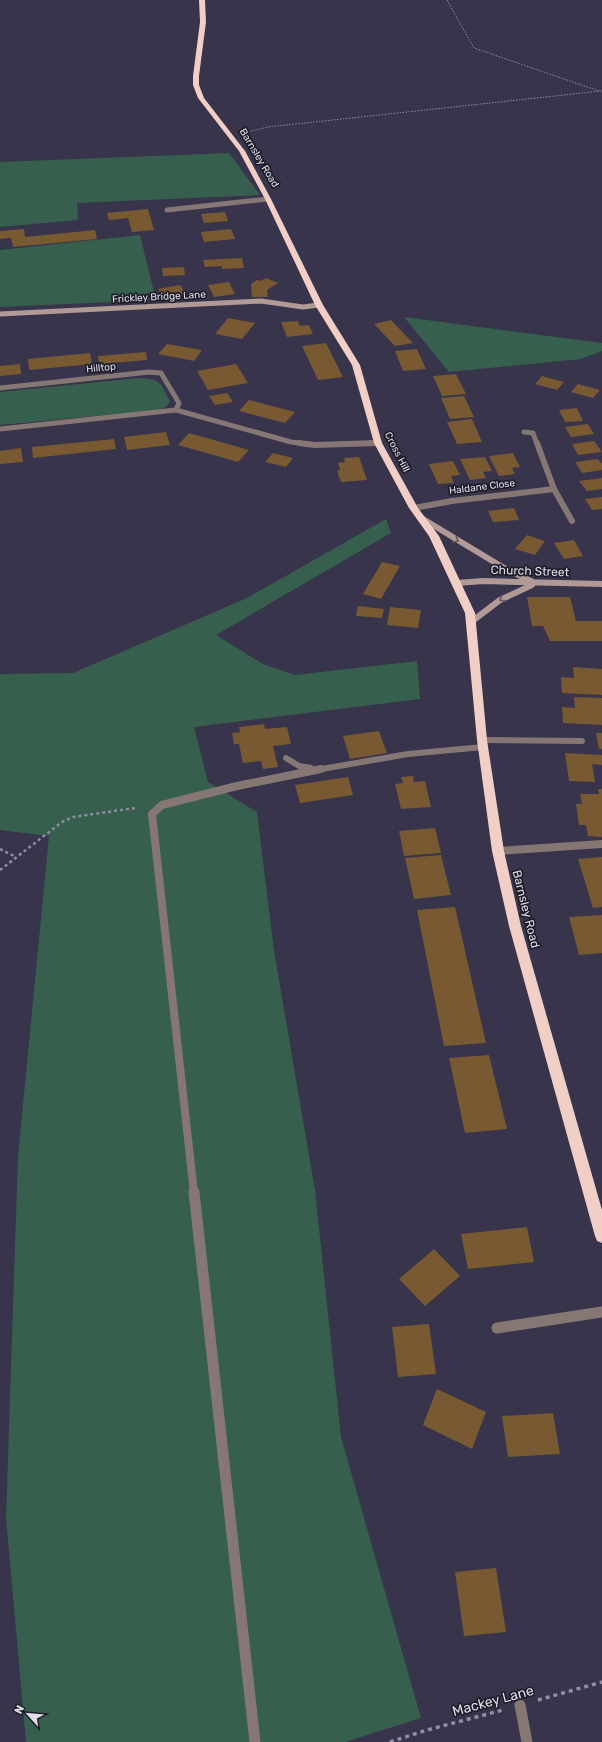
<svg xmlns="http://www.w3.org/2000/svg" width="602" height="1742" font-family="Rubik,sans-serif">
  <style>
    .green { fill: #365f4d }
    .building { fill: #785932 }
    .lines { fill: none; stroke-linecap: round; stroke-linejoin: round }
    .path-far2 { stroke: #908ea2; stroke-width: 1; stroke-dasharray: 1.5 1.5; stroke-linecap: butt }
    .path-far1 { stroke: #908ea2; stroke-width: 2.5; stroke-dasharray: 3 3; stroke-linecap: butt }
    .path { stroke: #908ea2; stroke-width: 3.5; stroke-dasharray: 4 4; stroke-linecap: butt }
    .lane-far3 { stroke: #867774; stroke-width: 5 }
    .lane-far2 { stroke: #867774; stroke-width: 6 }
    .lane-far1 { stroke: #867774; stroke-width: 8 }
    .lane { stroke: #867774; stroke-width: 11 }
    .street-far2 { stroke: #867774; stroke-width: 5 }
    .street-far1 { stroke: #867774; stroke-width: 6 }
    .street { stroke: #867774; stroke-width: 11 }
    .secondary-far1 { stroke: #b19a96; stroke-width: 5 }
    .secondary { stroke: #b19a96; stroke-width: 6 }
    .highway { fill: #f1cec6; fill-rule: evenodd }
    .oneway { stroke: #61565a }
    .labels { text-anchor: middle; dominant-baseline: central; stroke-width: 3.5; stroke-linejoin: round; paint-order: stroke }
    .far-street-label { font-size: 10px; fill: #dfdeee; stroke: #1f1e28 }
    .street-label { font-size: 12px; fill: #dfdeee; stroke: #1f1e28 }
    .near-street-label { font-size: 14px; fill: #dfdeee; stroke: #1f1e28 }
  </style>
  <rect width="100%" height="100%" fill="#37344c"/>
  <path class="green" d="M229,153l31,42 -183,8 1,17 -78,7v-65z
    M140,235l16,65 -156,7v-57z
    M404,317l198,26v8l-21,8 -132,13z
    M139,378c23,1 21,5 31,23l-3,5 -7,4 -160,15v-33z
    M386,519l5,14 -175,102 47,29 32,11 122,-14 3,38 -226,28 14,55 49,30 17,139 41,239 26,247 80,281 -76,24h-319l-20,-224 12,-362 31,-320 -49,-6v-156l73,-1 174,-75z"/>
  <path class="building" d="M148,209l6,21 -22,2 -4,-14 -19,2 -2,-7z
    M225,212l3,9 -24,2 -3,-9z
    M24,229l1,8 70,-7 2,9 -84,8 -2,-9 -11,1v-8z
    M231,229l4,10 -31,3 -3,-10z
    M242,258l2,10 -22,1v-3l-17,1 -2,-7z
    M184,267l1,8 -22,1 -1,-8z
    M266,278l12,5 -11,7 1,7h-16l-1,-13 6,-4 3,1z
    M229,282l6,12 -21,3 -6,-12z
    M180,285l7,10 -22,4 -7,-10z
    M228,318l27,5 -13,16 -27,-5z
    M391,320l22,23 -18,3 -21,-22z
    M298,321l2,5 9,-1 4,9 -26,3 -6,-15z
    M326,343l17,34 -25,3 -16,-34z
    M167,344l35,6 -8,11 -36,-7z
    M417,349l9,20 -23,2 -8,-20z
    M146,352l1,8 -48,4 -1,-8z
    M90,353l2,11 -63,6 -1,-11z
    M20,364l1,10 -21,2v-10z
    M236,364l12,19 -40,7 -11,-19z
    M456,374l10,20 -24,2 -9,-20z
    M542,376l22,6 -7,8 -22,-6z
    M578,384l22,6 -7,8 -22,-6z
    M227,393l6,9 -18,3 -6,-9z
    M464,396l10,21 -24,2 -9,-21z
    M249,400l46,12 -10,11 -46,-12z
    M577,408l6,13 -18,1 -6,-12z
    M472,419l10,23 -25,2 -10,-22z
    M588,424l6,10 -23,3 -6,-10z
    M166,432l4,13 -43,5 -3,-13z
    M189,433l60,17 -11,12 -60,-17z
    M114,439l2,10 -83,9 -1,-11z
    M594,441l8,11 -24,3 -6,-11z
    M21,448l2,14 -23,2v-13z
    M273,453l20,5 -7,9 -21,-5z
    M513,453l7,14 -8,1 3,6 -16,2 -10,-20z
    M359,457l8,23 -26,2 -4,-11 3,-1 -2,-7 7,-1 -1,-4z
    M485,457l7,14 -9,1 3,6 -16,2 -10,-21z
    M598,459l4,5v6l-20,3 -7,-11z
    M453,461l7,14 -9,1 3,7 -16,1 -9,-20z
    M602,478v11l-15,2 -8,-10z
    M602,497v12l-10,1 -7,-11z
    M514,508l5,12 -26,2 -5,-11z
    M527,535l18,6 -10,14 -20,-6z
    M574,540l9,16 -19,3 -10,-16z
    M382,562l18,4 -19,33 -18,-5z
    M527,597h43l6,24h26v20h-52l-7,-15h-11z
    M358,606l26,3 -2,9 -26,-2z
    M390,607l31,3 -3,18 -31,-3z
    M573,667l29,2v26l-40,-2 -1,-16 13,1z
    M574,697l28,1v27l-39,-2 -1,-16 13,1z
    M264,724l1,5 22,-2 4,17 -18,2 5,21 -15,2 -2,-8 -18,2 -4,-19h-5l-2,-11 8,-1 -1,-5z
    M379,731l8,22 -37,6 -7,-23z
    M596,733h6v16h-3z
    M565,753l37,2v10l-10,-1 3,18 -26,-1z
    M413,776l1,6 11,-1 6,26 -30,2 -6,-25 8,-1 -2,-6z
    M348,777l5,18 -53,8 -5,-18z
    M598,789h4v48l-14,-1 -2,-11h-7l-3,-21h6l-2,-10h19z
    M435,828l6,25 -37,3 -5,-25z
    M441,855l10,40 -37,4 -9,-41z
    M602,857v50l-9,1 -15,-49z
    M455,907l31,136 -42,3 -27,-136z
    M602,915v38l-23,2 -10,-38z
    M489,1055l18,74 -42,4 -16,-75z
    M527,1227l7,35 -66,7 -7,-35z
    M434,1249l26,27 -35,30 -26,-27z
    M429,1324l7,50 -38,3 -6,-50z
    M437,1389l49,23 -14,37 -49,-24z
    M553,1413l7,41 -52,3 -6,-41z
    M496,1568l10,64 -42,4 -9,-64z"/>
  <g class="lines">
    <path class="path-far2" d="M447,0l27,48 125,43
      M248,132l20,-5 333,-36"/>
    <path class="path-far1" d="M0,849l16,8
      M0,870l62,-48 11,-5 62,-9"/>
    <path class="path" d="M538,1700l64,-18
      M390,1742l37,-12 76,-20"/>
    <path class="lane-far3" d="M167,210l101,-11"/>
    <path class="lane-far2" d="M482,740l100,1
      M286,758l13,8 12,2
      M316,770l92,-16 75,-7"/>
    <path class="lane-far1" d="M498,851l104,-7
      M194,1193l-42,-379 10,-9 75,-19 84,-17"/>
    <path class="lane" d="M194,1192l61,550
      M520,1705l7,37"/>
    <path class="street-far2" d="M0,388l149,-16 12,1 18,30 -3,7
      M0,429l176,-19 115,32 16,2
      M524,432l9,1 4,11
      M346,444l32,-1"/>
    <path class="street-far1" d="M299,443l16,2 62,-2
      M537,443l17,46 18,32
      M414,508l38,-7 102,-12"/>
    <path class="street" d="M497,1328l105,-16"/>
    <path class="secondary-far1" d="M0,314l261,-13 42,6 16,-2"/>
    <path class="secondary" d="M423,519l81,49 29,14
      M457,583l26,-2 119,3
      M471,622l29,-22 32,-15"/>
    <path class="highway" d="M199,0h6l1,22 -7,54v9l5,13 41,53 26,48 52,106 37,60 22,78 36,65 21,28 36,77 12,127 17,111 17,75 81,284v33l-5,-2 -2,-5 -86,-310 -17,-75 -15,-111 -12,-127 -36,-77 -20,-28 -35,-65 -22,-78 -37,-60 -50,-106 -26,-48 -41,-53 -5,-13v-9l7,-54z"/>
  </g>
  <defs><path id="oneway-chevron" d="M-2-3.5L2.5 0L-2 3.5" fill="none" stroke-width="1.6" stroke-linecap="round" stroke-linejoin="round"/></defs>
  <g class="oneway">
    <use href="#oneway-chevron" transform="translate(456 540) rotate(31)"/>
    <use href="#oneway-chevron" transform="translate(502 599) rotate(150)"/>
  </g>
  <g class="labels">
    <g class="far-street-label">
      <text transform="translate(259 158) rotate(59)">Barnsley Road</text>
      <text transform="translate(159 297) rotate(-3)">Frickley Bridge Lane</text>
      <text transform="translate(101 368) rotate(-6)">Hilltop</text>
      <text transform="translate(397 452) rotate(63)">Cross Hill</text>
      <text transform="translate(482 487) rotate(-7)">Haldane Close</text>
    </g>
    <g class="street-label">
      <text transform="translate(530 571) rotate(2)">Church Street</text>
      <text transform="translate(526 909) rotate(76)">Barnsley Road</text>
    </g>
    <g class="near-street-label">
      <text transform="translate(493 1701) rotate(-15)">Mackey Lane</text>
    </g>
  </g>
  <g transform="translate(28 1714) rotate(297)" stroke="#1f1e28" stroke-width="3" paint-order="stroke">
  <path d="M0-3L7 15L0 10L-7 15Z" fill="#dfdeee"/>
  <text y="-6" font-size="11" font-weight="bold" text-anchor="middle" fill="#dfdeee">N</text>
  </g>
</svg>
